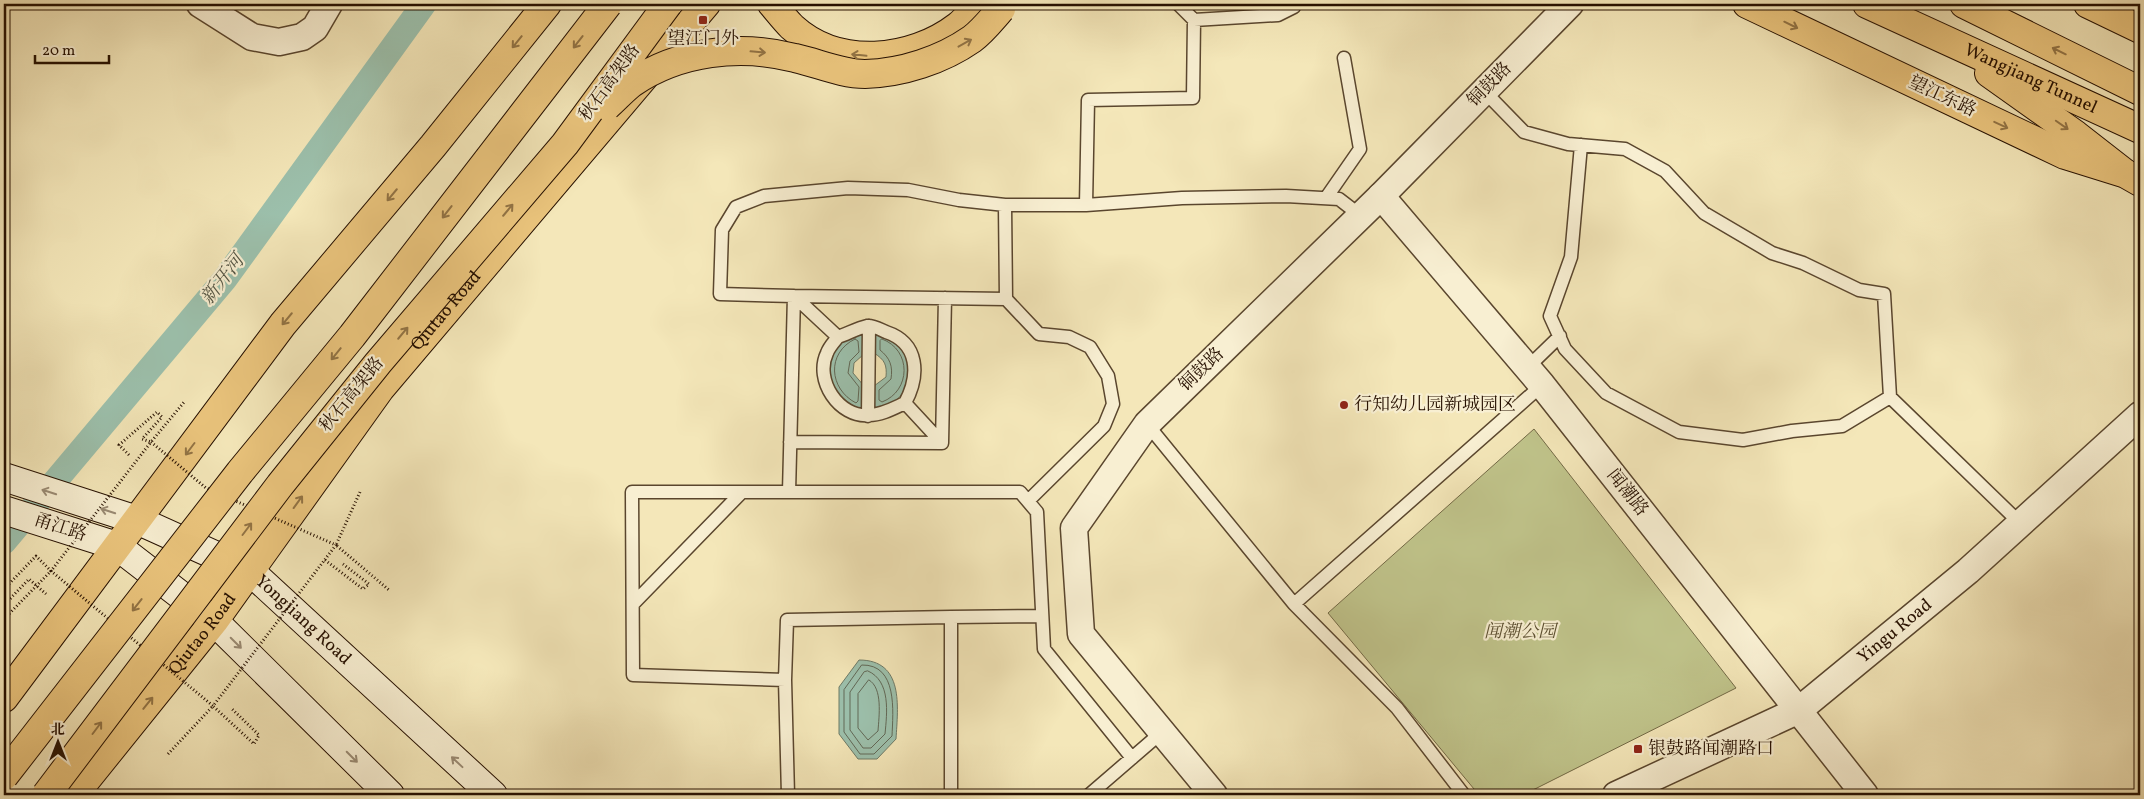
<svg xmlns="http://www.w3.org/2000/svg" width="2144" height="799" font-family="Vollkorn,'Noto Serif SC',serif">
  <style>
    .green { fill: #c0c48b; stroke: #736a46 }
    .water { fill: #9cc0ac; stroke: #6d7a67 }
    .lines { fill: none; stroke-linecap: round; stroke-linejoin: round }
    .shore { stroke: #616856; stroke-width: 1 }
    .canal { stroke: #9cc0ac; stroke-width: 25 }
    .service-casing { stroke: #5a462e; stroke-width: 15 }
    .minor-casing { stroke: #5a462e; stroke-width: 29 }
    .secondary-casing { stroke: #261000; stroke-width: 30 }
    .primary-casing { stroke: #261000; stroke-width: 30 }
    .trunk-casing { stroke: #261000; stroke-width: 30 }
    .path { stroke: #261000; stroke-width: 3; stroke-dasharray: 1 2.5; stroke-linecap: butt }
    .service { stroke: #f8efd2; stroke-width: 12 }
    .minor { stroke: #f8efd2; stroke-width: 26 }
    .secondary { stroke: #f8efd2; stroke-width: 28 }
    .primary { stroke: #eac47c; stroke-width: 28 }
    .trunk { stroke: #eac47c; stroke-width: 28 }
    .trunk-bridge-casing { stroke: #261000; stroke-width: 30; stroke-linecap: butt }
    .path-bridge { stroke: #261000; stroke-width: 3; stroke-dasharray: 1 2.5; stroke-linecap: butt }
    .trunk-bridge { stroke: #eac47c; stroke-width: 28 }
    .oneway { stroke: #927344 }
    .oneway2 { stroke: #9a8b74 }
    .poi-dot { fill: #8f2418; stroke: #f8efd2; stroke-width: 2 }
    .labels { text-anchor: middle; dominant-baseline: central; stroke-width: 4.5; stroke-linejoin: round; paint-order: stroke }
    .poi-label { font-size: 18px; fill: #261000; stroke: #f8efd2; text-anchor: start }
    .street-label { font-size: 18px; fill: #261000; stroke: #f8efd2 }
    .park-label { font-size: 18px; font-style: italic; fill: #5c4f31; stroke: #f8efd2 }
    .water-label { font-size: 19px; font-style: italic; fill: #555645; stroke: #f8efd2 }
  </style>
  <rect width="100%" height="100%" fill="#f4e7b9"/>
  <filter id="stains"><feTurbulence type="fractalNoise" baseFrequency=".004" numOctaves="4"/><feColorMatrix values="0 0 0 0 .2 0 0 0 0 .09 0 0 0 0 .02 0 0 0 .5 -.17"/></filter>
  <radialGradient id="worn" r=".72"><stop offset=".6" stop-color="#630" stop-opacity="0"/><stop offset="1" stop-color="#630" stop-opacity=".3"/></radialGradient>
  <path class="green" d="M1534,429l202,259 -213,107h-44l-151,-182z"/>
  <path class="water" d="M863,330l1,24 -10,9 -1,10 11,13 -1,25c-13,-5 -26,-13 -32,-26 -7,-14 2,-38 14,-46 5,-4 12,-6 18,-9z
    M875,331c6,3 16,5 21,9 19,17 17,48 -3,63 -6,3 -13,5 -19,7v-24l12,-9c1,-12 -1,-17 -12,-24z
    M859,660c45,0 39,46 37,79l-19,20h-19l-19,-25v-47z"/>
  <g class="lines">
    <path class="shore" d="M855,339l3,2 1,11 -9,9 -2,12 11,14 -1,14 -2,2c-27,-14 -30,-50 -1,-64z
      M882,339c30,11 29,52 0,63l-3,-2v-10l12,-11c2,-13 -1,-21 -11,-29v-9z
      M862,665c36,-1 31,47 30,71l-18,18h-14l-16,-22v-42z
      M868,671c23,10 19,42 17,63l-14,14h-8l-13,-18v-38l14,-20z
      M869,680c14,8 10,36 9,51l-10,9 -10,-12v-34z"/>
    <path class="canal" d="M4,542l221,-263 199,-275"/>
    <g class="service-casing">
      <path id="service" d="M1178,4l16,16
        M1484,91l40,41 44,12 57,5 40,22 39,42 68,40 31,10 56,27 25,4 6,103 130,126
        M1581,145l-10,112 -21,59 15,33 41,44 73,39 64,8 49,-9 50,-5 48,-29
        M1326,198l34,-49 -16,-91
        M1086,205l96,-7 104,-2 53,3 22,17
        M1006,299l33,35 30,3 21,10 18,29 5,28 -9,22 -76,75
        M838,337c-4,5 -9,10 -11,16 -13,27 12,65 42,62 13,0 25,-7 36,-12
        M1527,368l33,-32
        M868,416l1,-90
        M1147,424l147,180 248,-219
        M790,442l152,1 3,-145
        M942,443l-37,-40c15,-28 14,-60 -19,-71 -5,-2 -13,-7 -19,-6 -9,2 -20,8 -29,11l-44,-41 -74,-2 2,-64 14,-23 28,-11 84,-8 60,2 51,10 46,5
        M789,492h231l17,20 7,137 88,109
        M633,604l109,-112
        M1294,604l103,104 67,87
        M951,617l91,-1
        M785,680l3,115
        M951,795v-178l-164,3 -2,60 -152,-5 -1,-183h157l5,-196 212,3 -1,-94h81l2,-105 105,-2 1,-78 84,-5 16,-8 1,-3
        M1089,795l73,-63"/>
    </g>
    <g class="minor-casing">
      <g id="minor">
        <path d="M200,4l52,33 27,5 23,-5 13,-9 14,-24"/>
        <path d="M1381,196l161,189 323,410"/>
        <path d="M1214,795l-133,-161 -7,-106 73,-104 234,-228 189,-192"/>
        <path id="s1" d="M1616,795l183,-85 169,-139 172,-156"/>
      </g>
    </g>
    <g class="secondary-casing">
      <g id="secondary">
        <path id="s2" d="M4,477l133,43 113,51 243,224"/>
        <path d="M4,510l113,36 97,75 176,174"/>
      </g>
    </g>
    <g class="primary-casing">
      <g id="primary">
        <path d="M1747,4l318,151 61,19 14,8"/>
        <path d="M2088,4l52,25"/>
        <path d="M4,698l279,-374 150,-178 114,-142"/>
        <path id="s3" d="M74,795l140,-174 166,-232 326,-385"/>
      </g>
    </g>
    <g class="trunk-casing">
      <g id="trunk">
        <path d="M772,4c6,7 13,16 20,23 46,42 119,35 166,-1 8,-6 14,-15 21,-22"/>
        <path id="s4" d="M1867,4l273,125"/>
        <path d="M1964,4l176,87"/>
        <path d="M1989,73l87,62 50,39"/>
      </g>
    </g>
    <path class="path" d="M129,455l-10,-10 38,-33 5,5 -20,22 9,3 34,-41
      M360,492l-24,53 53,45
      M325,560l38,29 6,-5 -26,-20
      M4,589l32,-33 15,15 -47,48
      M4,595l4,6 21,-22 17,15
      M168,754l45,-48 41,38 5,-9 -28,-27"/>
    <use href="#service" class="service"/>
    <use href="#minor" class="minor"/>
    <use href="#secondary" class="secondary"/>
    <use href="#primary" class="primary"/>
    <use href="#trunk" class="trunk"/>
    <g class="trunk-bridge-casing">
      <path id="trunk-bridge" d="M607,106c8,-7 16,-16 25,-23 47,-32 108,-39 163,-25 23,5 46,16 70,16 37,-1 77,-14 107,-35 11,-8 20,-20 29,-30
        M4,776l236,-304 112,-136 256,-332
        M46,795l234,-310 98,-122 187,-219 103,-140"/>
    </g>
    <path class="path-bridge" d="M151,442l55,46 130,57 -123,161 -162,-135z"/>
    <use href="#trunk-bridge" class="trunk-bridge"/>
  </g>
  <defs><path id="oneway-shaft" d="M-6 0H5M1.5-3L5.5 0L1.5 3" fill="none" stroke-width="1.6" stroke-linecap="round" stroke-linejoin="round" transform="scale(1.25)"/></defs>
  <g class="oneway">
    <use href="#oneway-shaft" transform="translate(1791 25) rotate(26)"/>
    <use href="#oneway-shaft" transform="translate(517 42) rotate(129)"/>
    <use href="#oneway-shaft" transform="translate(578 42) rotate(128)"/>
    <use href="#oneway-shaft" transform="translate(965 43) rotate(-29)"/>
    <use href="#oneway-shaft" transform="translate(2059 51) rotate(-154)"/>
    <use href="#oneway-shaft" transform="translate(758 52) rotate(5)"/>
    <use href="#oneway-shaft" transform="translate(859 55) rotate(-174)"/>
    <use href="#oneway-shaft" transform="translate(2001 125) rotate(25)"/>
    <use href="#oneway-shaft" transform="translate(2062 125) rotate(35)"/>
    <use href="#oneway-shaft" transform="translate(392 195) rotate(130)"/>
    <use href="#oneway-shaft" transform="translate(508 210) rotate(-50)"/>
    <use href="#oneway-shaft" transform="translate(447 212) rotate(128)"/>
    <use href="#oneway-shaft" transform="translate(287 319) rotate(130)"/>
    <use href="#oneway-shaft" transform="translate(403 333) rotate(-50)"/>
    <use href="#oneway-shaft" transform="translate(336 354) rotate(129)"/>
    <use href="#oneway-shaft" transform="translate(190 449) rotate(127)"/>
    <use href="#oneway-shaft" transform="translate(298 502) rotate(-54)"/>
    <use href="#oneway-shaft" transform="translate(247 529) rotate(-53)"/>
    <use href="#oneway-shaft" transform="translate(137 605) rotate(128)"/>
    <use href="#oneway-shaft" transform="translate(148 703) rotate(-51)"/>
    <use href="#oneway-shaft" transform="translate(97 728) rotate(-53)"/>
  </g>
  <g class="oneway2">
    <use href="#oneway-shaft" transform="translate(49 492) rotate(-162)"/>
    <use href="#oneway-shaft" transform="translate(108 511) rotate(-162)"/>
    <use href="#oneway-shaft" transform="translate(236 643) rotate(45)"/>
    <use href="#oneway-shaft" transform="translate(352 757) rotate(45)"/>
    <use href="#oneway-shaft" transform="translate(457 762) rotate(-137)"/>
  </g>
  <g class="poi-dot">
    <rect x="698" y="15" width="10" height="10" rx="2.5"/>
    <circle cx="1344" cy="405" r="5"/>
    <rect x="1633" y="744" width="10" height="10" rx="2.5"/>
  </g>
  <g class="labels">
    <g class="poi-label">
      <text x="703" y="39" text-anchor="middle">望江门外</text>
      <text x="1354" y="405">行知幼儿园新城园区</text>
      <text x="1648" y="749">银鼓路闻潮路口</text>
    </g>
    <g class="street-label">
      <text stroke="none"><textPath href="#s4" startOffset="180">Wangjiang Tunnel</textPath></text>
      <text transform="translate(610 83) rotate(-54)">秋石高架路</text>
      <text transform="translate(1490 85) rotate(-46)">铜鼓路</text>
      <text transform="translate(1942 97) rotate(25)">望江东路</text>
      <text stroke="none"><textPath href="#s3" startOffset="611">Qiutao Road</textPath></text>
      <text transform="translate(1202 370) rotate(-44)">铜鼓路</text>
      <text transform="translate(352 395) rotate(-51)">秋石高架路</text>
      <text transform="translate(1627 493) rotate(52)">闻潮路</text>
      <text transform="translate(60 528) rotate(18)">甬江路</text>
      <text stroke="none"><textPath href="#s2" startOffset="336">Yongjiang Road</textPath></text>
      <text stroke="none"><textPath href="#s1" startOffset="326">Yingu Road</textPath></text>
      <text stroke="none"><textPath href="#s3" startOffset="206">Qiutao Road</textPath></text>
    </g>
    <g class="park-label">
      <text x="1520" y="632">闻潮公园</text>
    </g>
    <g class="water-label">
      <text transform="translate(223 280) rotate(-52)">新开河</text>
    </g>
  </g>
  <rect width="2144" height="799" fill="none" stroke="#f4e7b9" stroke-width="20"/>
  <rect x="5" y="5" width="2134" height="789" fill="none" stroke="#261000" stroke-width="2.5"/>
  <rect x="10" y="10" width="2124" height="779" fill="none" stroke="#261000"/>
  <g transform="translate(58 742)" stroke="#f8efd2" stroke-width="4" paint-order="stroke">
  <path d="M0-4L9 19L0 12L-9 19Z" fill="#261000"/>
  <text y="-8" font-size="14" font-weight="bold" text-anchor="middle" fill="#261000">北</text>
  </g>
  <path d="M35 55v8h74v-8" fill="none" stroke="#261000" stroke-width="2.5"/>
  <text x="42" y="55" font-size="15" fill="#261000" stroke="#f8efd2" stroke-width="4" paint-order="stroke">20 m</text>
  <rect width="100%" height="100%" filter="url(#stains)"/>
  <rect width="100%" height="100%" fill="url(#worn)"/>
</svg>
